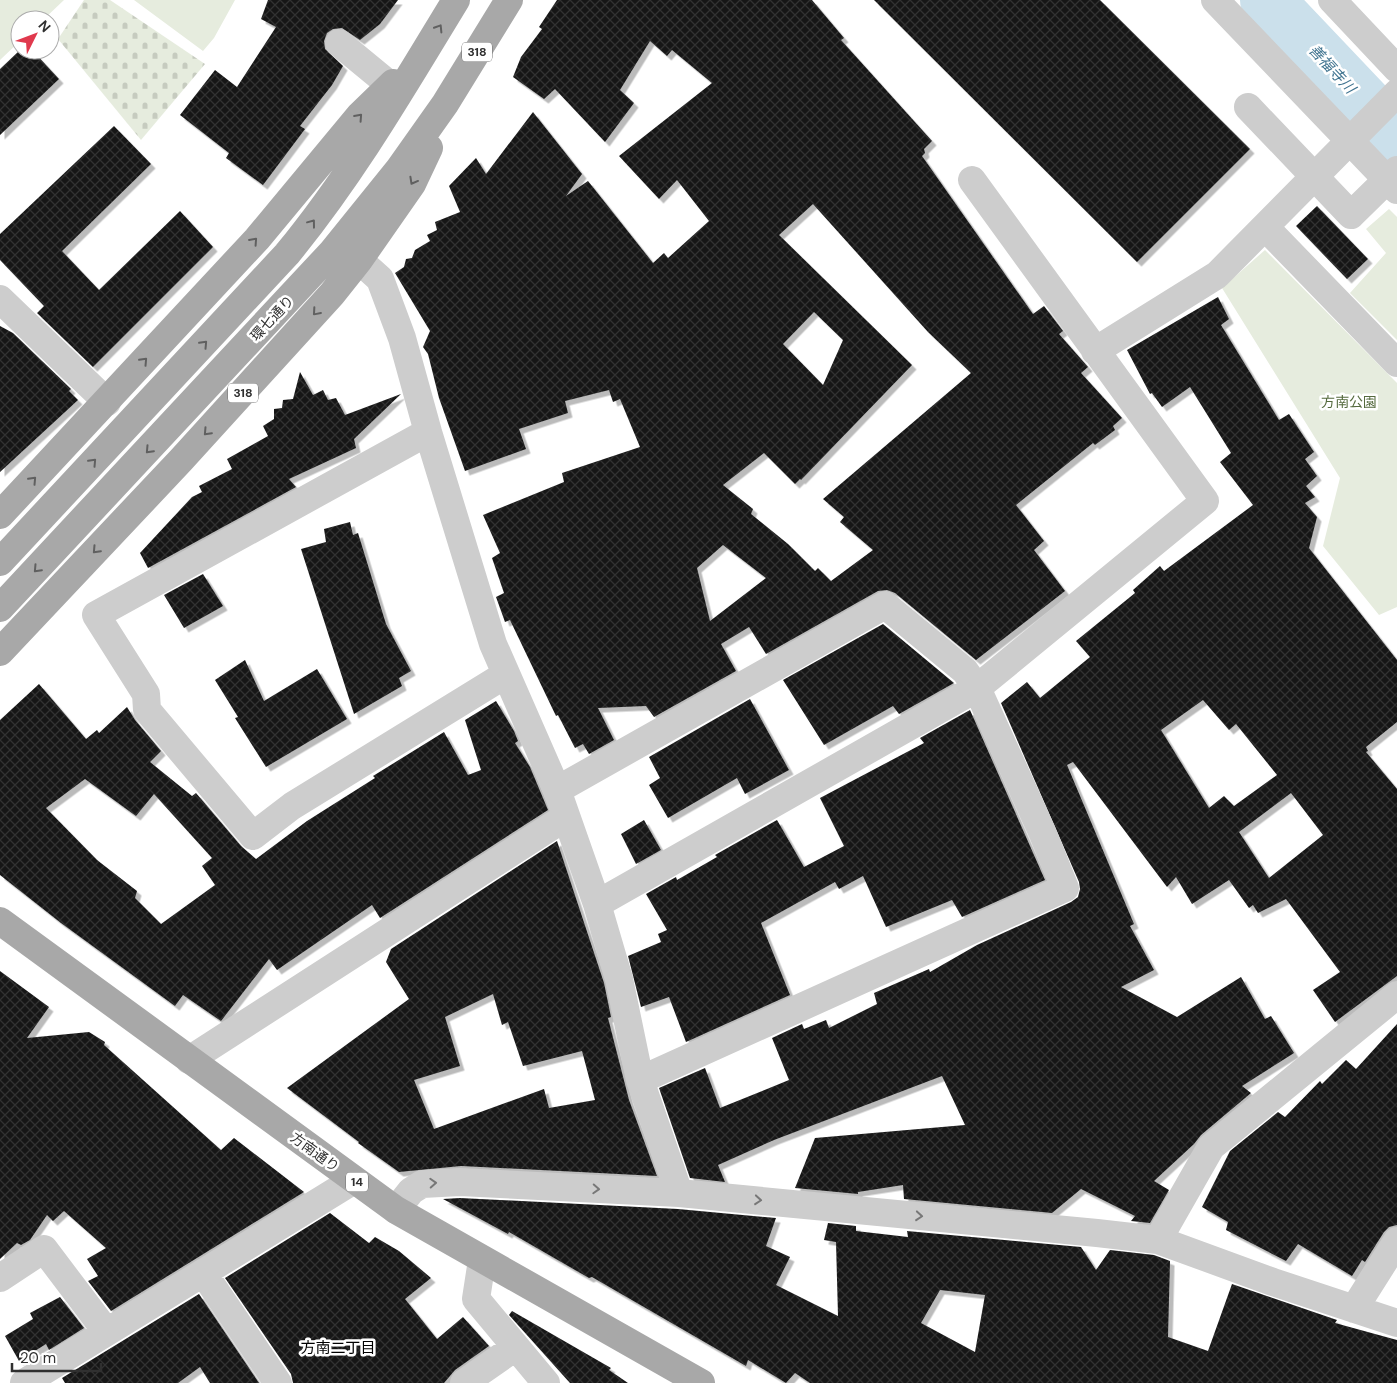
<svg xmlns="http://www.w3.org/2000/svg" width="1397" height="1383" font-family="'DM Sans','Noto Sans JP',sans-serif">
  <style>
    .cemetery { fill: url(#cemetery-stones) }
    .green { fill: #e6ecde }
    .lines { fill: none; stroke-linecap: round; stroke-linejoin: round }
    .river { stroke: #cbe0eb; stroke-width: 54 }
    .building { fill: url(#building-cross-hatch); fill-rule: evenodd; filter: url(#shadow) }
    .street { stroke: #cdcdcd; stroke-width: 28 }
    .primary { stroke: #a8a8a8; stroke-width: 28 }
    .oneway { stroke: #606060 }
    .oneway2 { stroke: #777 }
    .labels { text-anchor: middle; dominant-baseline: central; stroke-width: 5; stroke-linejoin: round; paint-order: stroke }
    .shield { fill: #fff; stroke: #6e6e6e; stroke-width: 1 }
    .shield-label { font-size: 12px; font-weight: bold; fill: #303030 }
    .street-label { font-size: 14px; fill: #303030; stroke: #fff }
    .park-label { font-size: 14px; fill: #556a3e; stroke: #fff }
    .water-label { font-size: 15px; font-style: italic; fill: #407490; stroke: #fff }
    .neighbourhood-label { font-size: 15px; fill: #000; stroke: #fff }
  </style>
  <defs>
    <pattern id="cemetery-stones" width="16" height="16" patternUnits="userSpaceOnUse" patternTransform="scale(1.25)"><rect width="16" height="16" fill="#e6ecde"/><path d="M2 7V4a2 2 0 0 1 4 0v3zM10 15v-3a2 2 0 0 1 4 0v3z" fill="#c6cbbf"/></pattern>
    <pattern id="building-cross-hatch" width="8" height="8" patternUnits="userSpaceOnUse" patternTransform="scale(1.25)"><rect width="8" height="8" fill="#171717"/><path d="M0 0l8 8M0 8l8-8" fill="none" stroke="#303030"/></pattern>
    <filter id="shadow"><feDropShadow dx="4.5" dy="4.5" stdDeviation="0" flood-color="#0004"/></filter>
  </defs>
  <rect width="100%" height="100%" fill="#fff"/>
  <path class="cemetery" d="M84,0h26l95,64 -64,76 -83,-101z"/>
  <path class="green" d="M0,0h64l-21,20h-23v21l-20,19z
    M134,0h101l-21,38 -11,13z
    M1389,209l8,8v123l-47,-47 36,-40 -20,-24z
    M1265,250l132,133v224l-18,8 -56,-69 17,-68 -118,-190z"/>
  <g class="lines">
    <path class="river" d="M1267,0l130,137"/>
  </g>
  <path class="building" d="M268,0h130l-18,24 -20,16 -18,-12 -9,1 -6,4 -3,8 1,8 18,17 -11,19 -32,41 5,3 -42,56 -37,-27 3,-5 -49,-38 35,-45 22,17 39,-60 -15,-8z
    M557,0h255l32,38 -3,2 91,101 -8,8 1,4 -3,3 111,158 11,-8 19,25 -4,3 29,33 -7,6 41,45 -9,8 2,4 -20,15 -2,-2 -77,62 28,36 -10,9 31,41 -89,69 -81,-67 -8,-3 -9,1 -112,63 -17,-27 -28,17 15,27 -82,46 -8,-11 -48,2 16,32 -25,14 -6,-10 -8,4 -17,-33 -2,1 -46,-96 -5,2 -9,-25 8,-4 -12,-35 8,-5 -17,-38 81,-33 -2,-9 78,-26 -20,-48 -7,3 -4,-12 -44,11 3,12 -49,16 7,20 -61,22 -26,-73 -11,-44 -5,-7 7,-16 -35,-58 9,-6 2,-8 6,-1 3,-8 15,-9 -3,-6 10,-5 -2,-8 25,-10 -11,-26 27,-28 10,16 47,-62 49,62 -16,22 22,-15 65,82 11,-10 4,5 41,-37 -32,-41 -18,19 -40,-43 93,-73 -40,-33 -5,6 -17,-15 -30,49 14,13 -29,39 -50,-53 -11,10 -31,-22 8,-20 21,-28 -3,-2zM813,204l115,128 43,41 -148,126 21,18 -4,5 33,28 -42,31 -13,-13 -3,3 -27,-27 -37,-30 2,-5 -30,-24 41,-32 31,31 5,-5 1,1 111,-115 -133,-130zM814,312l29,28 -20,45 -40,-41zM723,545l43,33 -56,43 -13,-53z
    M874,0h226l150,149 -113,113z
    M20,50h12l27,29 -59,56v-66z
    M114,126l37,38 -89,87 37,39 81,-79 33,36 -120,120 -56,-54 7,-7 -44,-46v-26z
    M1317,206l51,53 -21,20 -51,-53z
    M1218,297l11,22 -8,6 58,95 10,-6 25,38 -9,7 12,17 -11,10 9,11 -10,6 12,14 -8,31 88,112v62l-31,25 2,4 -2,1 31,37v187l-62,46 -22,-32 27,-18 -54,-73 -28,14 -5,-8 -4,3 -20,-28 -37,24 -16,-27 -9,10 -94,-125 -6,3 67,159 -4,2 24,44 -33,17 56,30 64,-40 24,42 6,-3 23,37 -52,33 9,7 -50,42 -7,9 -40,37 15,9 -19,33 -19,-2 4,-5 -54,-27 -29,24 -148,-14 -1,-14 -45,7v2l-63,-6 20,-50 150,-13 -23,-49 -168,64 -56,25 7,17 -35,-4 -31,-90 46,-20 15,40 69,-28 -17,-42 30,-14 2,5 22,-9 3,8 48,-24 -3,-11 55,-24 1,3 47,-27 94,-43 7,-5 2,-8 -1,-7 -78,-179 26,-21 13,16 50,-41 -14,-16 59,-48 -2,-3 27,-24 4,5 89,-66 -33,-43 11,-9 -41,-66 -28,20 -10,-14 -2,1 -23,-44zM1203,700l26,30 7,-6 41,51 -43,31 -10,-10 -15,12 -48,-78zM1291,793l32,42 -54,43 -30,-46z
    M0,326l13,7 58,56 -2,2 9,9 -78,72z
    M300,372l13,23 10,-5 5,10 8,-2 9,17 56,-21 -47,45 2,9 -67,31 7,8 -148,81 -8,-15 52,-56 10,-5 -3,-6 33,-17 -5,-10 41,-23 -5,-10 11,-7v-10l8,-1 1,-8 10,-1z
    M350,522l3,13 5,-2 28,91 25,47 -12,7 3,8 -48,28 -53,-165 25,-7 -2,-13z
    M203,574l20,32 -39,22 -20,-33z
    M883,624l71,59 -55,31 -6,-8 -69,39 -41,-65z
    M245,660l19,41 53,-32 30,50 -81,48 -31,-49 3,-1 -23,-37z
    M39,684l47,55 11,-9 2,3 28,-26 8,13 26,31 -11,11 42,34 4,-3 45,53 15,13 51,-38 68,-43 -2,-2 71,-44 24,43 13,-5 -16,-50 31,-19 18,30 4,10 -3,2 15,24 18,43 -168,108 -8,-13 -95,65 -8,-11 -48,62 -38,-26 -8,11 -114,-83 -61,-48v-155zM85,779l51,37 18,-22 58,64 -10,8 13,19 -54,39 -26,-26 2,-7 -40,-31 -51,-52z
    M750,699l39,71 -44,24 -8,-16 -69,40 -19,-33 11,-7 -11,-21z
    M970,710l75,170 -83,37 -10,-17 -66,27 -23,-51 -24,13 -4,-7 -74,41 29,72 -104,47 -17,-45 -28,10 -13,-51 33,-14 -3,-8 9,-4 -21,-36 30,-17 1,3 40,-23 -2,-2 62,-35 27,47 40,-21 -24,-48 104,-55 -4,-5z
    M644,820l17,30 -25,14 -15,-30z
    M557,841l47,142 7,34 -3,1 21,82 28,76 -196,-10 -62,6 -41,-29 1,-1 -72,-54 122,-89 -23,-37 5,-13zM493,994l9,31 6,-3 15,44 59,-15 13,49 -46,8 -5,-19 -110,40 -20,-49 46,-14 -15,-49z
    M0,971l49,36 -22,31 62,-6 16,10 -1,3 117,105 13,-12 70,54 -193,119 -23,-30 10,-5 -11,-17 19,-11 -42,-37 -11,10 -6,-6 -17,25 -9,5 -4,-2 -17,16z
    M1397,1024v201l-8,2 -5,5 -19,30 -3,-2 -10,16 -54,-32 -12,17 -60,-31 2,-8 -26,-15 28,-56 48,-39 7,5 35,-36 2,3 24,-24 10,9z
    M460,1198l218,11 98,9 -10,28 24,11 -14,28 62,31 -2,-74 -12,-2 4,-17 28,3v5l52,6 -1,-6 174,16 15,23 14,-20 44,5 16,6 -2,76 40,14 24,-67 105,36 -2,3 62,17v43h-587l-15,-10 -9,10 -38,-23 -2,6 -154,-89 -3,1 -80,-46 -1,2 -65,-35zM940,1290l45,5 -10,57 -54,-29z
    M330,1213l39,30 6,-6 24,14 32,27 -26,21 32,40 26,-22 26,29 -34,24 -11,13h-151l-2,-9 -66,-96z
    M199,1294l60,89h-49l-10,-16 -22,16h-113l-3,-5z
    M60,1297l24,31 -35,22 -3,-6 -27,17 -14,-25 28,-17 -3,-6z
    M512,1311l99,57 -2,2 19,13h-58l-61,-68z"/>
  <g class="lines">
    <path class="street" d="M1215,0l182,190
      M1332,0l65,69
      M339,43l51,42
      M1248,107l103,108 46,-45
      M1265,227l132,136
      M359,260l21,19 22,59 26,94 65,212 64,146 40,114 22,75 21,101 39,113
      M0,299l107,103
      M1095,351l122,-76 180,-182
      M428,432l-332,183 50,79 1,16 106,126 39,-30 213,-131
      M557,790l328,-185 80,66 12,17 66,146 22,54 -425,192
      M597,904l380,-216 228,-187 -233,-321
      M189,1060l377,-243
      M396,1210l15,-19 11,-7 38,-2 219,11 418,40 61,7 115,42 124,41
      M1158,1240l53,-93 186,-152
      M482,1260l-6,39 70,84
      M204,1274l74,109
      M0,1278l44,-29 62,82
      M1354,1309l43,-68
      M24,1383l330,-203
      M464,1383l50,-35"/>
    <path class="primary" d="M0,515l257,-276 103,-124 33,-32
      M0,562l287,-308c65,-79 116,-167 169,-254
      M0,608l332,-356 67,-83 46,-65 64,-104
      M0,652l181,-192 151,-166 27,-34 53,-76 17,-36
      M0,921l396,289 305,173"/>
  </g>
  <defs><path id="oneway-chevron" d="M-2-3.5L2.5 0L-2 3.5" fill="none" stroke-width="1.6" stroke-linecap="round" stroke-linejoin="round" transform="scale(1.25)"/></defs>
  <g class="oneway">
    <use href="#oneway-chevron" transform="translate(439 28) rotate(-58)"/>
    <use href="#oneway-chevron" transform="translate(359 117) rotate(-48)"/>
    <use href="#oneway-chevron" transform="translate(413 181) rotate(119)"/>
    <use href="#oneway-chevron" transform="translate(312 223) rotate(-53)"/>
    <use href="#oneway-chevron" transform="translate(254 241) rotate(-48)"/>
    <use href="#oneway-chevron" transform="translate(316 312) rotate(131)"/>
    <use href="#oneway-chevron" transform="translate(204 344) rotate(-47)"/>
    <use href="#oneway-chevron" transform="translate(144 361) rotate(-47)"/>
    <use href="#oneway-chevron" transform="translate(207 432) rotate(133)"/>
    <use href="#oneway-chevron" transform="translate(149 450) rotate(133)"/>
    <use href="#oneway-chevron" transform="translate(93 462) rotate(-47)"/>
    <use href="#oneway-chevron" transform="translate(33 480) rotate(-47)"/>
    <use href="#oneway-chevron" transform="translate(96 550) rotate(133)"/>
    <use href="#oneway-chevron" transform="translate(37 569) rotate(133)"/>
  </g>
  <g class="oneway2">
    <use href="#oneway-chevron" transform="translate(433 1183) rotate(-3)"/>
    <use href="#oneway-chevron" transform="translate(596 1189) rotate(3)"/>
    <use href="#oneway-chevron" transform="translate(758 1200) rotate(5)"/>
    <use href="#oneway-chevron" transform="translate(919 1216) rotate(5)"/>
  </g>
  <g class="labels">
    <g class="shield">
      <rect x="462" y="42.5" width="30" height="19" rx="4"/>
      <rect x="228" y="383.5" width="30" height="19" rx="4"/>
      <rect x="346" y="1172.5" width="22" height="19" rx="4"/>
    </g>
    <g class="shield-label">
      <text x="477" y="52">318</text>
      <text x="243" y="393">318</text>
      <text x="357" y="1182">14</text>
    </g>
    <g class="street-label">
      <text transform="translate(272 318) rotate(-47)">環七通り</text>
      <text transform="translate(315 1152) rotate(36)">方南通り</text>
    </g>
    <g class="park-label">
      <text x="1349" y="402">方南公園</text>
    </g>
    <g class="water-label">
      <text transform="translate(1332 69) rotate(47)">善福寺川</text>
    </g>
    <g class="neighbourhood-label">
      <text x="338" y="1348">方南二丁目</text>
    </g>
  </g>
  <g transform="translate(35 35) rotate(48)"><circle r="24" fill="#ffffff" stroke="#acacac"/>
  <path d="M0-4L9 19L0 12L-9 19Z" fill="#e0394d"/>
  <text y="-8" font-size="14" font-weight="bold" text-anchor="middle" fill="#303030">N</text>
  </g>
  <path d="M12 1363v8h89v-8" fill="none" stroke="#303030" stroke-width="2.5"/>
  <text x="20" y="1363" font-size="15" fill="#303030" stroke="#ffffff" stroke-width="4" paint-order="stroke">20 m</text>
</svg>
